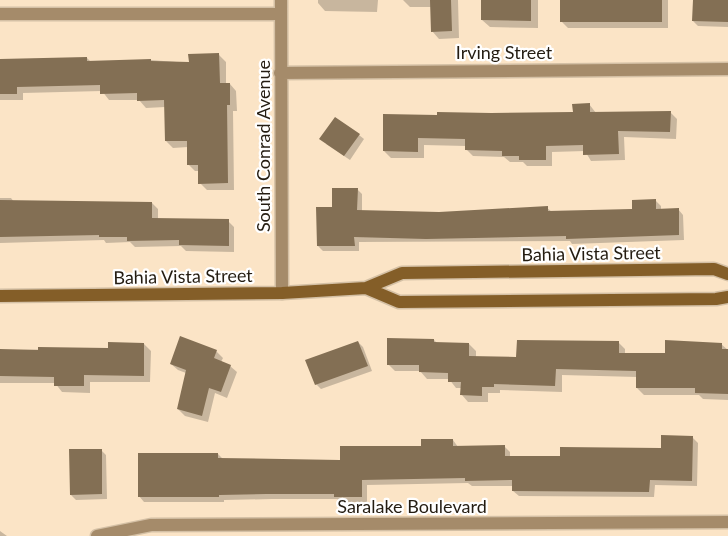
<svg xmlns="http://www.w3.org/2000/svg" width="728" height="536" font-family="Lato,sans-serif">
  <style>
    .shadow { fill: #0003 }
    .building { fill: #836f54 }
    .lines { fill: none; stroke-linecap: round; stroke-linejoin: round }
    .street-casing { stroke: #d4c0a5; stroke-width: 15 }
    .secondary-casing { stroke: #d4c0a5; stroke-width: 15 }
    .street { stroke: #a58b6a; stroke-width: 12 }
    .secondary { stroke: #845e28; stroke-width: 12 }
    .labels { text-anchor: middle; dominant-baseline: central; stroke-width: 4.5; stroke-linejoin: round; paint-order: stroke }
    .street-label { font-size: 18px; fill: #241c11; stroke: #fff }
  </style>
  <rect width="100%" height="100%" fill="#fbe4c6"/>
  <path class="shadow" d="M318,0h60l-1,12 -52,-1 -7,-8z
    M403,0h55l1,38 -20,1 -7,-8 -1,-24h-21z
    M483,0h55v28l-48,-1 -8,-7z
    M561,0h107v28h-100l-6,-6z
    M694,0h34v27l-30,-1 -5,-5z
    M219,55l7,7v22h4l6,7 1,20h-4l1,79h-27l-7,-7v-12h-5l-7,-7v-17l-15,1 -7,-7 -1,-34 -19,1 -7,-8h-30l-7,-9 -79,2v7h-23v-40l87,-2 4,4 59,-2 40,3z
    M589,104l7,9 74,-1 7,7 -1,20 -52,-2 1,23 -34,1 -6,-10 -33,1v14h-25l-4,-4h-13l-6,-5 -31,-1 -7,-7v-3l-42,-1v13h-33l-7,-7 54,-35 136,-3z
    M359,135l5,4 -14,21 -24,-16z
    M357,189l5,5v18l77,1 108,-5 5,4 82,-1 22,-10 5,5v4l17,-1 5,6 1,25 -112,4 -2,-3 -211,1v9h-36l-5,-5 15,-38z
    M0,198h11l3,4 138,1 6,6v11l70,1 6,6v25l-48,-1 -5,-5 -46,1 -5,-5 -24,1 -2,-3 -104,3z
    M434,340l3,3 32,1 7,7v7l41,1 101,-17 7,7v6h41l55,-11 7,6v50l-25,-1 -4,-4h-55l-7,-7v-11l-75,-2v17l-62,-2v3h-12v9h-20l-6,-7v-7h-6l-7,-9h-22l-7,-8h-25l-7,-7z
    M358,342l5,5 9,24 -51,18 -5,-5z
    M144,344l7,7 -1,31h-60v11l-28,-1 -7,-9h-55v-33l110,-1z
    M216,351l7,7 -2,4 9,4 7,6 -10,26 -12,-5 -7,29 -23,-6 -7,-7 8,-36 -8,-3 -7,-6z
    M692,437l6,6 -1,43 -42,-1 -1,12 -135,-1 -6,-5v-5h-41l-4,-3 -101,2v17h-26l-4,-3h-65l-48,1v2h-80l-5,-6 79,-42 5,5 118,2 112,-21 5,7 46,-1 6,6v5l51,1 101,-9z
    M101,450l5,5 1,44 -31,1 -5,-5z
    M0,531l7,5h-7z"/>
  <path class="building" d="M430,0h21l1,31 -21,1z
    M481,0h50v21l-50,-1z
    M560,0h102v22h-102z
    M693,0h35v22l-36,-1z
    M219,53l1,30h10v22h-3l1,78 -30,1v-19h-11v-24h-22l-1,-41 -27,1v-8l-37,1v-9l-83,2v7h-17v-35l87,-2v4l64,-2v2l38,1 -1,-8z
    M590,103v9l81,-1 -1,21 -52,-1 1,23 -36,1v-10l-37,1v14h-27v-4h-17v-5l-37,-1v-11l-47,-1v14l-35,-1v-37l54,1v-3l54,1 82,-1 -1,-8z
    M335,117l25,17 -16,22 -25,-17z
    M332,188h26l-1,22 82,2 109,-6v5l84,-2v-9l24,-1v10l23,-1v27l-113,4v-3l-140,3 -72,-2 1,9h-38l-1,-39h16z
    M0,200l152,2v16l77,1v27l-50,-1v-5l-52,1v-4h-28v-2l-99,2z
    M180,336l37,14 -3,8 17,7 -10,27 -12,-4 -7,28 -25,-7 9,-39 -16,-6z
    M387,338l47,1v3l35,1v13l47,1 1,-17 102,1v12h46v-13l57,3v6h6v45l-33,-1v-5h-59v-17l-80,-2 -1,17 -61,-2v3h-12v9l-22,-1 1,-13h-13v-9l-29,-1v-7h-32z
    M358,341l10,25 -53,19 -10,-25z
    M108,342l36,1v33l-60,-1v11h-30v-9l-54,-1v-27l38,1v-3l70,1z
    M661,435l32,1 -1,45 -42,-1 -1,12 -137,-1v-11l-47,1v-3l-103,2v17h-28v-3h-68l-47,1v2h-81v-44h80v5l122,2v-14h81v-7h32v7l52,-1v11h55v-9l101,1z
    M69,449h33v45l-32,1z"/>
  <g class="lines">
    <g class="street-casing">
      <path id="street" d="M281,0l1,293
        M0,14h281
        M280,73l448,-4
        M97,536l54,-11 577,-3"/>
    </g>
    <g class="secondary-casing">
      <path id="secondary" d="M366,288l33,14 317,-3 12,-2
        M0,296l282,-3 84,-5 36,-15 312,-4 14,5"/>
    </g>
    <use href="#street" class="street"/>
    <use href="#secondary" class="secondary"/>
  </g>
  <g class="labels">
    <g class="street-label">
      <text x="504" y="52">Irving Street</text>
      <text transform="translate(263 146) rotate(-90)">South Conrad Avenue</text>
      <text transform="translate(591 253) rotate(-1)">Bahia Vista Street</text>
      <text transform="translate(183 276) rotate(-1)">Bahia Vista Street</text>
      <text x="412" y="506">Saralake Boulevard</text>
    </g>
  </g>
</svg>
